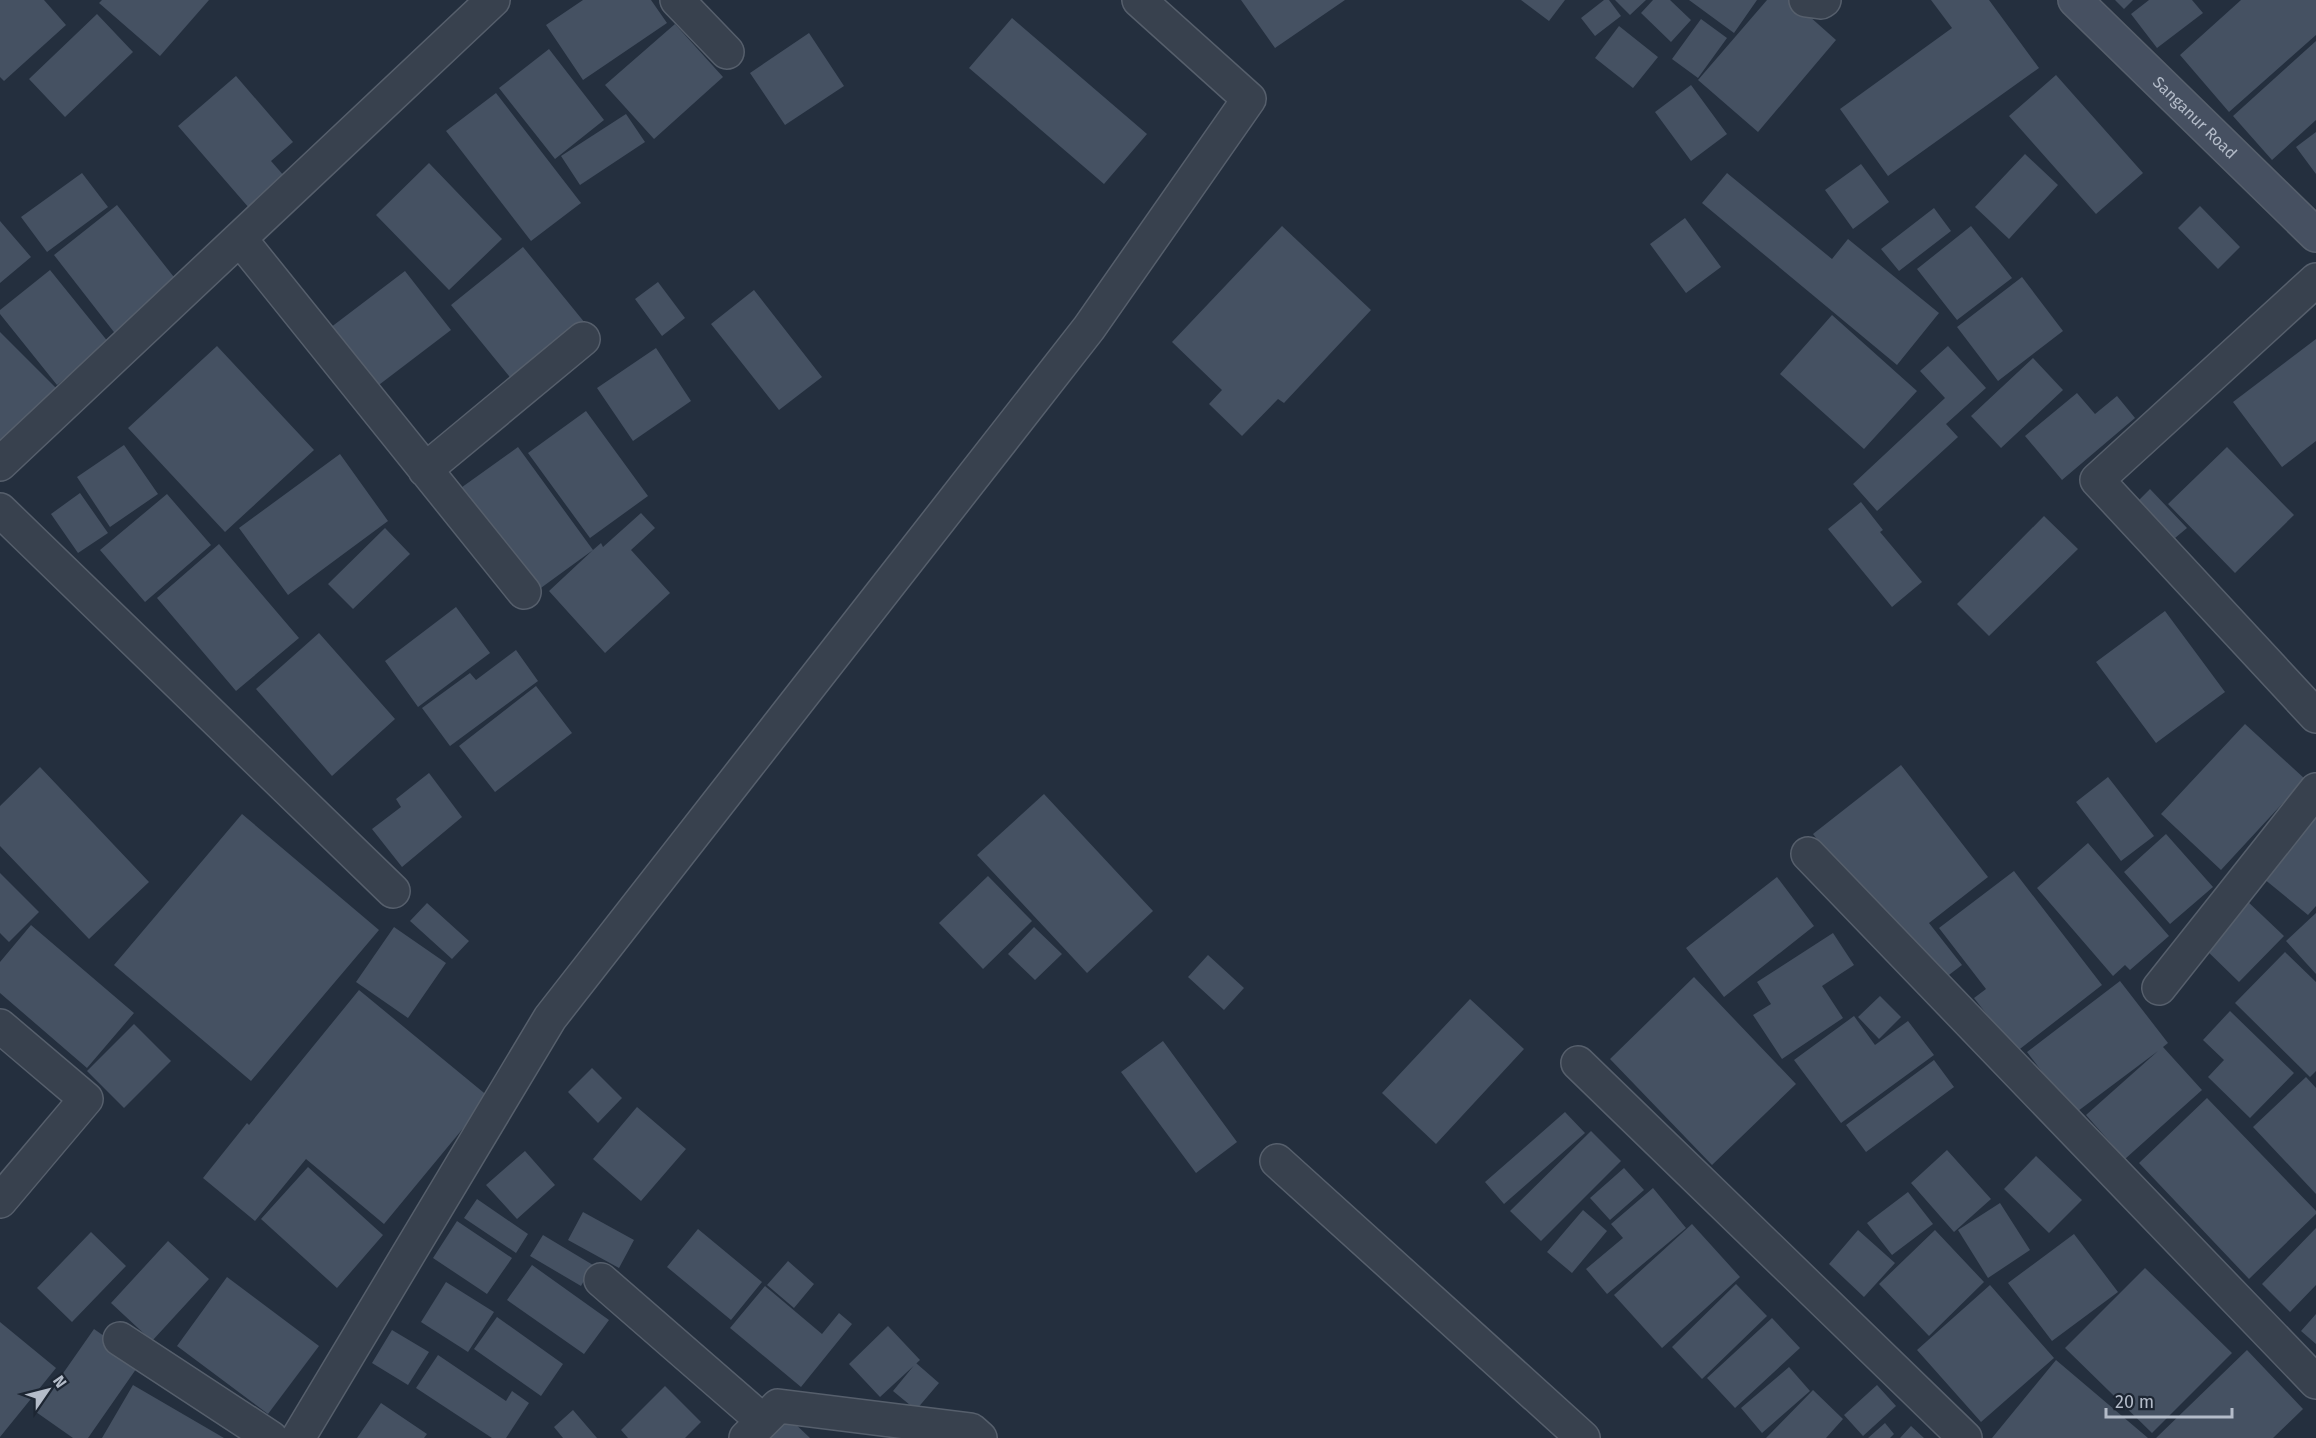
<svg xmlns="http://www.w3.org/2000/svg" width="2316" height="1438" font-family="'Fira Sans',sans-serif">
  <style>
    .building { fill: #455162 }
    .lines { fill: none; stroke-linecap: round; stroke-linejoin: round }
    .street-casing { stroke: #565f6c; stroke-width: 36 }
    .secondary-casing { stroke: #565f6c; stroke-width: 36 }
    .street { stroke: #38414e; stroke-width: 33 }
    .secondary { stroke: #465061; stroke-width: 33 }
    .labels { text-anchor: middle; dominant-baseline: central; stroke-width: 5; stroke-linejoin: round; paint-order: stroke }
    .street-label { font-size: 16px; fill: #b4bcc9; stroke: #1d2633 }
  </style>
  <rect width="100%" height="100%" fill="#242f3e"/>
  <path class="building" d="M0,0h44l22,25 -62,56 -4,-4z
    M102,0h107l-49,56 -61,-53z
    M583,0h68l16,23 -84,57 -37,-55z
    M1241,0h104l-70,48z
    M1521,0h44l-16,21z
    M1604,0h5l12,16 -26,20 -14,-18z
    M1615,0h31l-16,15z
    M1653,0h17l21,20 -20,22 -30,-29z
    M1689,0h68l-23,33z
    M1767,0h24l45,40 -78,92 -60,-52z
    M1931,0h58l50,68 -151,108 -48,-67 112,-81z
    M2115,0h18l-9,9z
    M2149,0h43l11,13 -46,35 -26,-34z
    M2241,0h75v35l-87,77 -49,-57z
    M97,14l36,38 -68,65 -36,-38z
    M1012,18l135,116 -43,50 -135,-116z
    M1701,19l26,19 -29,40 -26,-19z
    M675,24l48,53 -69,62 -49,-54z
    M1619,26l39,31 -25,31 -38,-30z
    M809,33l35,53 -59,39 -35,-52z
    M2316,41v79l-44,40 -39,-44z
    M549,49l55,71 -49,39 -56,-71z
    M2056,75l87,98 -47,41 -87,-98z
    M236,76l57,66 -22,19 21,24 -36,31 -78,-90z
    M1691,85l36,49 -36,27 -36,-49z
    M496,93l85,110 -50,38 -85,-110z
    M626,114l19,28 -65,43 -19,-29z
    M2316,132v42l-20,-27z
    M2025,154l33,31 -49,54 -34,-32z
    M429,163l73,76 -53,51 -73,-75z
    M1861,164l28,38 -36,27 -28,-39z
    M82,173l26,34 -61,45 -26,-35z
    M1727,173l105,86 16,-20 91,74 -42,52 -195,-162z
    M117,205l64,81 -64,50 -63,-81z
    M2200,206l40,41 -22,22 -40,-41z
    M1934,208l17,23 -52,40 -18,-22z
    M1685,218l36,49 -35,26 -36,-49z
    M0,221l31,36 -31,26z
    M1282,226l89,84 -87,93 -6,-4 -36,37 -33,-32 13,-14 -50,-48z
    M1971,226l41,52 -55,42 -40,-51z
    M523,247l62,76 -72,58 -62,-76z
    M50,270l59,73 -52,42 -57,-71v-4z
    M405,271l46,59 -84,64 -45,-60z
    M2022,277l41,54 -65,50 -41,-54z
    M658,282l27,36 -23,18 -27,-37z
    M754,290l68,87 -43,33 -68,-86z
    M1832,315l85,76 -53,58 -84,-75z
    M0,332l60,60 -60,61z
    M2316,339v102l-34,26 -49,-65z
    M217,346l97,104 -89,82 -97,-104z
    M1948,346l38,42 -40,36 12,13 -81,74 -24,-27 92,-86 -25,-27z
    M656,348l35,53 -58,40 -36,-53z
    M2033,358l30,32 -62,58 -30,-32z
    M2077,393l18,21 22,-18 18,22 -73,62 -37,-44z
    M586,411l62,85 -58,42 -62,-85z
    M124,445l34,49 -48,33 -33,-50z
    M518,447l75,103 8,-7 2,4 38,-34 14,15 -24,22 39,43 -65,60 -56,-62 44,-41 -59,43 -76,-103z
    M2227,447l67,68 -59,58 -67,-69z
    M340,454l48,67 -100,74 -49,-67z
    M2150,489l37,39 -12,10 -36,-38z
    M80,493l28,40 -30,20 -27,-39z
    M167,494l44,51 -66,57 -45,-52z
    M1861,502l22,28 -3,2 42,50 -30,25 -64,-78z
    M2044,516l34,33 -89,87 -32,-32z
    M385,528l25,26 -57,55 -25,-25z
    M219,544l80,94 -63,53 -79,-93z
    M456,607l34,46 -72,54 -33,-46z
    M2165,611l60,81 -69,51 -60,-81z
    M319,633l76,86 -63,57 -76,-87z
    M516,650l22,31 -88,65 -28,-38 48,-35 6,7z
    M536,686l36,47 -77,59 -36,-46z
    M2245,724l60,55 -84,91 -60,-56z
    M1901,765l87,112 -59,46 33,42 -21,16 -52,-67 -8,7 -68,-87z
    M40,767l109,115 -60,57 -89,-93v-40z
    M429,773l33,44 -60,50 -30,-38 29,-22 -5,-8z
    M2108,777l46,59 -33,25 -45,-59z
    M1044,794l109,117 -66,62 -110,-118z
    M2316,802v104l-8,9 -50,-41z
    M242,814l137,116 -128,151 -137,-116z
    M2166,834l47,53 -43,37 -46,-52z
    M2088,843l81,93 -39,34 -5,-5 -12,11 -76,-88z
    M2014,871l88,114 -86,67 -42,-54 12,-9 -47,-61z
    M0,873l39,39 -30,30 -9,-9z
    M988,876l44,45 -49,48 -44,-46z
    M1777,877l37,49 -90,71 -38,-49z
    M2245,899l39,37 -45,46 -38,-37z
    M427,903l42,38 -17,18 -42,-38z
    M2316,913v61l-30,-33z
    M31,925l103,88 -47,55 -87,-75v-31z
    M394,927l52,36 -38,55 -52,-36z
    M1034,927l28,27 -27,26 -27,-26z
    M1833,933l21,32 -32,21 21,32 -61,41 -29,-44 18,-11 -14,-22z
    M2285,952l31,30v89l-6,6 -75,-74z
    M1208,955l36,33 -20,22 -36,-33z
    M1694,977l102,107 -84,81 -102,-106z
    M2120,981l48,62 -5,4 39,43 -77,69 -39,-44 72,-64 -84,63 -47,-62z
    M359,990l130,107 -105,127 -78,-65 -51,62 -52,-43 44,-55 2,2z
    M1880,996l21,21 -22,22 -21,-22z
    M1470,999l54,50 -88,95 -54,-51z
    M2230,1011l64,62 -44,45 -42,-41 16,-17 -21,-20z
    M1854,1016l21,29 33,-24 26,34 -93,68 -47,-63z
    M134,1024l37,37 -47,47 -37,-37z
    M1163,1041l74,101 -41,31 -75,-101z
    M1934,1060l20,27 -88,65 -20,-27z
    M592,1068l30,30 -24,25 -30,-31z
    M2306,1077l10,11v106l-63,-67z
    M2207,1098l109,113v3l-67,65 -110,-116z
    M637,1107l49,42 -45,52 -48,-42z
    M1565,1112l20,21 -81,71 -19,-22z
    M1591,1131l30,30 -80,80 -31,-30z
    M1947,1150l44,49 -37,33 -43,-49z
    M525,1151l30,34 -38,34 -31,-34z
    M2036,1156l46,44 -33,33 -45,-44z
    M308,1167l75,68 -46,53 -76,-69z
    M1624,1168l20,22 -34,30 -20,-22z
    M1653,1188l33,40 -79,66 -21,-25 37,-31 -12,-14z
    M1908,1192l25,32 -41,31 -25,-32z
    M477,1199l51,35 -12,19 -52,-35z
    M2000,1203l30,47 -42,28 -30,-48z
    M1583,1210l24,21 -35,42 -25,-21z
    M583,1212l51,28 -15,28 -51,-28z
    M457,1221l55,37 -25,36 -54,-36z
    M1692,1224l48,53 -78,71 -48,-53z
    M2316,1228v57l-26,27 -28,-28z
    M698,1229l64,53 -31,38 -64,-53z
    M1858,1230l37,33 -31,34 -35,-33z
    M1935,1230l49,52 -55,54 -50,-52z
    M91,1232l35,34 -54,56 -35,-34z
    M2074,1234l44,58 -66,49 -44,-58z
    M543,1235l50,30 -12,21 -51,-30z
    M168,1241l41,38 -57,62 -41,-38z
    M788,1261l26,23 -20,24 -27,-23z
    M532,1265l77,55 -25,34 -77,-54z
    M2145,1268l87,85 -80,80 -87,-85z
    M227,1277l92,69 -51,68 -91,-68z
    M446,1282l48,30 -26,40 -47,-30z
    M1736,1284l31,32 -65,63 -30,-32z
    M1990,1285l64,73 -73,64 -64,-72z
    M765,1286l57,48 17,-21 13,11 -51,63 -71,-59z
    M2316,1314v30l-15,-13z
    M497,1317l66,47 -22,32 -67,-47z
    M1772,1318l28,30 -65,60 -28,-30z
    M0,1322l56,46 -56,69z
    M888,1326l32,34 -40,37 -31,-33z
    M94,1329l47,33 -53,76h-15l-37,-26z
    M392,1330l37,22 -21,33 -36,-22z
    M2247,1350l56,59 -30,29h-117z
    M438,1355l68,46 6,-10 17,12 -23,35h-14l-76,-50z
    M2056,1360l92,78h-156z
    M916,1363l23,20 -23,27 -23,-19z
    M1789,1367l21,24 -48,42 -21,-25z
    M133,1385l91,53h-122z
    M1877,1385l19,21 -33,30 -19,-21z
    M665,1386l36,36 -16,16h-57l-7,-8z
    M1813,1390l30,29 -17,19h-60z
    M381,1403l46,31 -3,4h-67z
    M573,1410l24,28h-34l-9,-11z
    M789,1418l21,20h-40z
    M1885,1423l9,11 -4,4h-22z
    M1911,1426l13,12h-24z"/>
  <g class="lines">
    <g class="street-casing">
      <path id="street" d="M677,0l50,52
        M1806,0l15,2 3,-2
        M240,239l284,353
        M2316,280l-219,200 219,236
        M0,464l493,-464
        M425,470l158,-131
        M0,510l393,381
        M1808,854l508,528
        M2159,988l157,-198
        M0,1026l86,73 -86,102
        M1578,1063l387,375
        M1277,1161l306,277
        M601,1280l162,141
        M120,1339l151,99
        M298,1438l252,-420 539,-690 160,-229 -110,-99
        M746,1438l32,-32 193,24 9,8"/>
    </g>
    <g class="secondary-casing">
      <g id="secondary">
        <path id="s1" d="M2075,0l241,235"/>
      </g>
    </g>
    <use href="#street" class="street"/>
    <use href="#secondary" class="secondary"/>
  </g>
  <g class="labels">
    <g class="street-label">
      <text stroke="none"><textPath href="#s1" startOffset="168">Sanganur Road</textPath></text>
    </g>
  </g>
  <g transform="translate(48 1390) rotate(55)" stroke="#1d2633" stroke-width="4.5" paint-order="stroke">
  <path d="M0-4.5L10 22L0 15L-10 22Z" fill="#b4bcc9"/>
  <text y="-9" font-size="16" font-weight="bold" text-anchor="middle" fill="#b4bcc9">N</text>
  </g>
  <path d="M2106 1408v9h126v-9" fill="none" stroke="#b4bcc9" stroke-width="3"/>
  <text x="2115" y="1408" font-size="18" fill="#b4bcc9" stroke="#1d2633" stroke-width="4.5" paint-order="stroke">20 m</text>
</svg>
